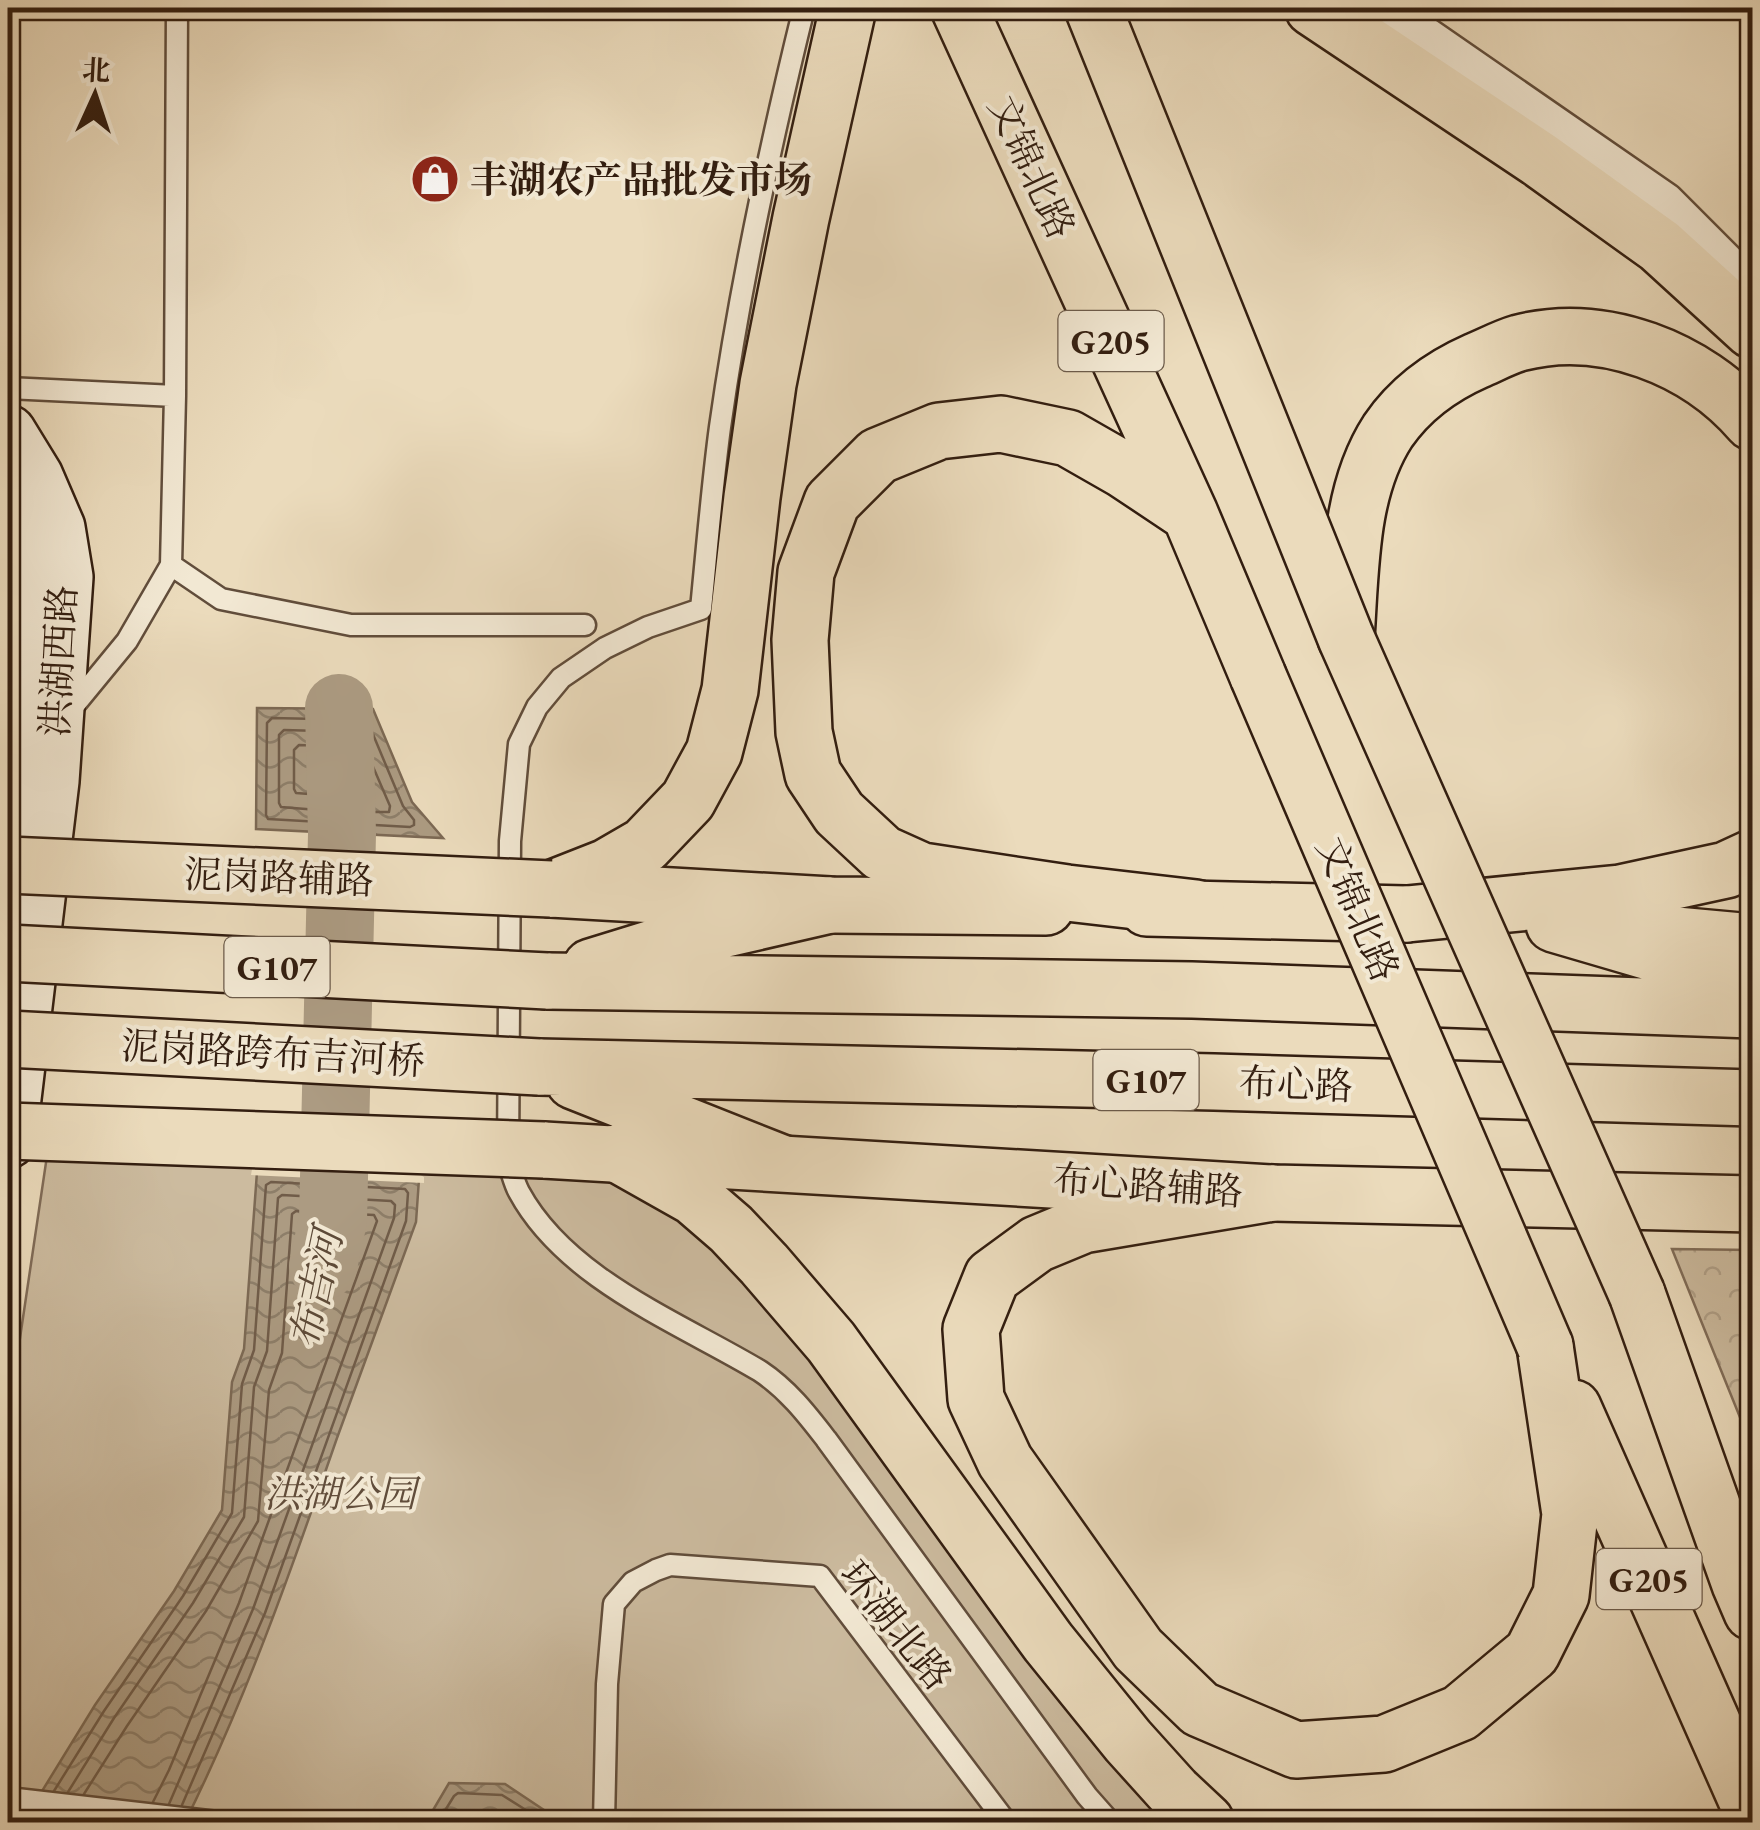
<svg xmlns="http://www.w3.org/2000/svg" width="1760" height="1830" font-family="'EB Garamond','Noto Serif SC',serif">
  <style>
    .forest { fill: url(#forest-crowns); stroke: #806c58; stroke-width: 2.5 }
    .green { fill: #ccbb9f; stroke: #806c58; stroke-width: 2.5 }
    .water { fill: url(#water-waves); stroke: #7c6954; stroke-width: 2.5 }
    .pier { fill: #ebdbbc }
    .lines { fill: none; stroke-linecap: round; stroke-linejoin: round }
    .shore { stroke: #705c49; stroke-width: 2.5 }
    .river { stroke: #ac9b82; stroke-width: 68 }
    .service-casing { stroke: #614d3b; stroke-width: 25 }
    .minor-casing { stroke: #614d3b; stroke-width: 45 }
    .secondary-casing { stroke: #331e10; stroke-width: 60 }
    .primary-casing { stroke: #331e10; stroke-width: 60 }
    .trunk-casing { stroke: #331e10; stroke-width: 60 }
    .service { stroke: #f2e8d3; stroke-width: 20 }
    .minor { stroke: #f2e8d3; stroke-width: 40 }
    .secondary { stroke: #f2e8d3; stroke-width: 55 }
    .primary { stroke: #ebdbbc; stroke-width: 55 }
    .trunk { stroke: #ebdbbc; stroke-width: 55 }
    .primary-bridge-casing { stroke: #331e10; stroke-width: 60; stroke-linecap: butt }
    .trunk-bridge-casing { stroke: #331e10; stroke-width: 60; stroke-linecap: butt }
    .primary-bridge { stroke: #ebdbbc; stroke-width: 55 }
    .trunk-bridge { stroke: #ebdbbc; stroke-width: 55 }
    .labels { text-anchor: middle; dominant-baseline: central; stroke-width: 8; stroke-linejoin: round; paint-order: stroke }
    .shield { fill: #f2e8d3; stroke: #6c5b4a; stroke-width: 2.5 }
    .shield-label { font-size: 35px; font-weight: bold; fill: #331e10 }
    .street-label { font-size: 38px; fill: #331e10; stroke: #f2e8d3 }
    .poi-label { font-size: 38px; font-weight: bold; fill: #331e10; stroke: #f2e8d3; text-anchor: start }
    .park-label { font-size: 38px; font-style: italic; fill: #614d3b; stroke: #f2e8d3 }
    .water-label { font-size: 40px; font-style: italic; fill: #5d4a38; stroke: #f2e8d3 }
  </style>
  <defs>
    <pattern id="forest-crowns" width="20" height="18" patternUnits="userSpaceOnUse" patternTransform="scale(2.5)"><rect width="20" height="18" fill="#ccbb9f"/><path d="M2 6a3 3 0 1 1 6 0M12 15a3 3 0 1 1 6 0" fill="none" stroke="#b0a088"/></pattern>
    <pattern id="water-waves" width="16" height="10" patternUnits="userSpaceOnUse" patternTransform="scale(2.5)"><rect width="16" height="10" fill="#ac9b82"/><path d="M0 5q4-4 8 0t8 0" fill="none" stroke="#8d7e69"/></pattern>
  </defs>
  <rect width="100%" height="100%" fill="#ebdbbc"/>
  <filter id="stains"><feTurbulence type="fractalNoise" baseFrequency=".002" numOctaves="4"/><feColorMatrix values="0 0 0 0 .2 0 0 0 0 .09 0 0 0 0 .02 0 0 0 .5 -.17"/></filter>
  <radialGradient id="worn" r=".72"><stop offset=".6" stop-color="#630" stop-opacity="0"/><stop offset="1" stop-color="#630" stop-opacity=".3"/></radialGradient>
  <path class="forest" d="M1672,1249l80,1v197z"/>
  <path class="green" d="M48,1149l609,30 89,57 437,586h-1175v-403z"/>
  <path class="water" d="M257,708l116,1 39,93 31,36 -187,-9z
    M257,1172l162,7 -3,43c-26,72 -53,144 -79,216 -45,130 -91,261 -152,384h-162l72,-117 79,-114 48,-81 10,-128 12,-33z
    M449,1783l56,1 51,34 1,4h-131z"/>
  <path class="pier" d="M256,1167l163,7 5,3v6l-173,-8 1,-6z"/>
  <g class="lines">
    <path class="shore" d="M272,718l95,2 36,86 11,14v5l-4,2 -142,-8 -2,-4 1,-92z
      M284,730l74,2 32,74 -1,6h-46l-62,-5 -2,-4v-68z
      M299,745l49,2 19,44v4l-5,3 -66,-5 -2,-4v-39z
      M54,1791l50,-80 79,-115 49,-83 10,-129 12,-34 12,-165 5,-3 134,7 3,4 -2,28 -141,392 -83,192
      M68,1792l46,-74 79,-115 51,-86 10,-130 13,-36 11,-153 4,-3 109,6 4,4 -1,13 -141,391 -84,195
      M84,1794l43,-68 79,-115 52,-90 11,-131 13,-37 10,-139 4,-3 78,4 3,6 -138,382 -70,167 -16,32
      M438,1822l16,-26 4,-3 44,2 43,27"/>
    <path class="river" d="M323,1266l10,-46 9,-386 -3,-126"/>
    <g class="service-casing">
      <path id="service" d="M804,8c-34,138 -64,277 -84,419 -8,60 -13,122 -19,182l-53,18 -43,21 -44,30 -24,29 -18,37 -9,97 -2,321c4,10 6,21 11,30 47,87 159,130 241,179 27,18 46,42 66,68l261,357 23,26
        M8,388l167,8
        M171,565l50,34 130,26h234
        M67,714l60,-73 44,-76 4,-169 2,-388
        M8,1798l209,24
        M604,1822l3,-138 7,-80 19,-22 23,-12 14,-5 150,11 186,246"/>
    </g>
    <g class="minor-casing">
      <path id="minor" d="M1382,8l282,195 88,88"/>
    </g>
    <g class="secondary-casing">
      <path id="secondary" d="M8,433l27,44 22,51 8,49 -14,204 -43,359
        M8,531c23,83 11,173 0,258"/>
    </g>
    <g class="primary-casing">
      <path id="primary" d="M551,889l279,16 216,2
        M1147,908l259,6
        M1621,930l131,12
        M544,1150l729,43 479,11"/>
    </g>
    <g class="trunk-casing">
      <path id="trunk" d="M959,8l231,506 68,162
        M1313,8l226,151 121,87 92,84
        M1190,514l-66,-44 -56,-32 -67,-14 -62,7 -61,25 -46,46 -26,70 -6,68 4,92 9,42 26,39 43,40 40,18 145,22 129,15
        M1346,638c5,-69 3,-147 42,-207 22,-32 54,-55 88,-70 14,-6 29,-14 43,-18 84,-22 178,15 233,79
        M551,889l56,-22 38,-22 43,-45 26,-48 16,-62 22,-193 16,-113 33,-166 47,-210
        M1407,914l213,-21 106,-23 26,-12
        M1554,924l198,58
        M591,967l91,-28 148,-34
        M547,981l645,9 560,20
        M539,1067l675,15 538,16
        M574,1081l207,82
        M616,1153l78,44 37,32 33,35 67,78 217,300 80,99 46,51 32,30
        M1273,1193l-190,32 -46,19 -45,33 -21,52 5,70 29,62 133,188 62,60 96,41 88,-6 76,-31 72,-60 29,-58 9,-81 -25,-168
        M1637,1294l103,290 12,28
        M1573,1408l179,404"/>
    </g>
    <use href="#service" class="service"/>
    <use href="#minor" class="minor"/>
    <use href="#secondary" class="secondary"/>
    <use href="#primary" class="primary"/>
    <use href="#trunk" class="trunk"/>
    <g class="primary-bridge-casing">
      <path id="primary-bridge" d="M8,865l543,24
        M8,1131l536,19"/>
    </g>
    <g class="trunk-bridge-casing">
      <path id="trunk-bridge" d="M1093,8l253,630 291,656
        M1258,676l287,670
        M8,953l539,28
        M8,1039l531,28"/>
    </g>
    <use href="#primary-bridge" class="primary-bridge"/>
    <use href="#trunk-bridge" class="trunk-bridge"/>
  </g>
  <defs>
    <g id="shop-disc" transform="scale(2.5)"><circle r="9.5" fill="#8f2418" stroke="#f2e8d3"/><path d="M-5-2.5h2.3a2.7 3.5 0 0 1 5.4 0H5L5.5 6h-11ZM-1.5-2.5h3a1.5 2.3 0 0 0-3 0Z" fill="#fff"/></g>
  </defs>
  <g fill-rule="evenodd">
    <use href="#shop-disc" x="435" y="179"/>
  </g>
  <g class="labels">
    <g class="shield">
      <rect x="1058.5" y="311" width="105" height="60" rx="8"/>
      <rect x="224.5" y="937" width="105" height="60" rx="8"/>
      <rect x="1093.5" y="1050" width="105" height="60" rx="8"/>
      <rect x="1596.5" y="1549" width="105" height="60" rx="8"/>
    </g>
    <g class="shield-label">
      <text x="1111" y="341">G205</text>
      <text x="277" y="967">G107</text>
      <text x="1146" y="1080">G107</text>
      <text x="1649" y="1579">G205</text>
    </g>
    <g class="street-label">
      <text transform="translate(1032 167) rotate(65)">文锦北路</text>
      <text transform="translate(58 661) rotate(-87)">洪湖西路</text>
      <text transform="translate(279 877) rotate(2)">泥岗路辅路</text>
      <text transform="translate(1358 909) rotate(67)">文锦北路</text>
      <text transform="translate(273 1053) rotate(3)">泥岗路跨布吉河桥</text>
      <text transform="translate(1296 1084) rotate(2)">布心路</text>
      <text transform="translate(1148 1185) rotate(4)">布心路辅路</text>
      <text transform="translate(896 1625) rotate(51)">环湖北路</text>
    </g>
    <g class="poi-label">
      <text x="470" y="179">丰湖农产品批发市场</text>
    </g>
    <g class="park-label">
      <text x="340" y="1493">洪湖公园</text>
    </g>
    <g class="water-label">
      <text transform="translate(316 1289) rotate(-78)">布吉河</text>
    </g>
  </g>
  <rect width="1760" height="1830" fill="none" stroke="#ebdbbc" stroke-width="40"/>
  <rect x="10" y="10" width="1740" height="1810" fill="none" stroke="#331e10" stroke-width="5"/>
  <rect x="20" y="20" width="1720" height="1790" fill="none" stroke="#331e10" stroke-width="2.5"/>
  <g transform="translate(95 95) rotate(3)" stroke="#f2e8d3" stroke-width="8" paint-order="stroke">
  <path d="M0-8L18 38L0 25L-18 38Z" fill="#331e10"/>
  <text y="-15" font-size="28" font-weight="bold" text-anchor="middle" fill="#331e10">北</text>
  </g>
  <rect width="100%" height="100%" filter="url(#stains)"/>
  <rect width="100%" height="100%" fill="url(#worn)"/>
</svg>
